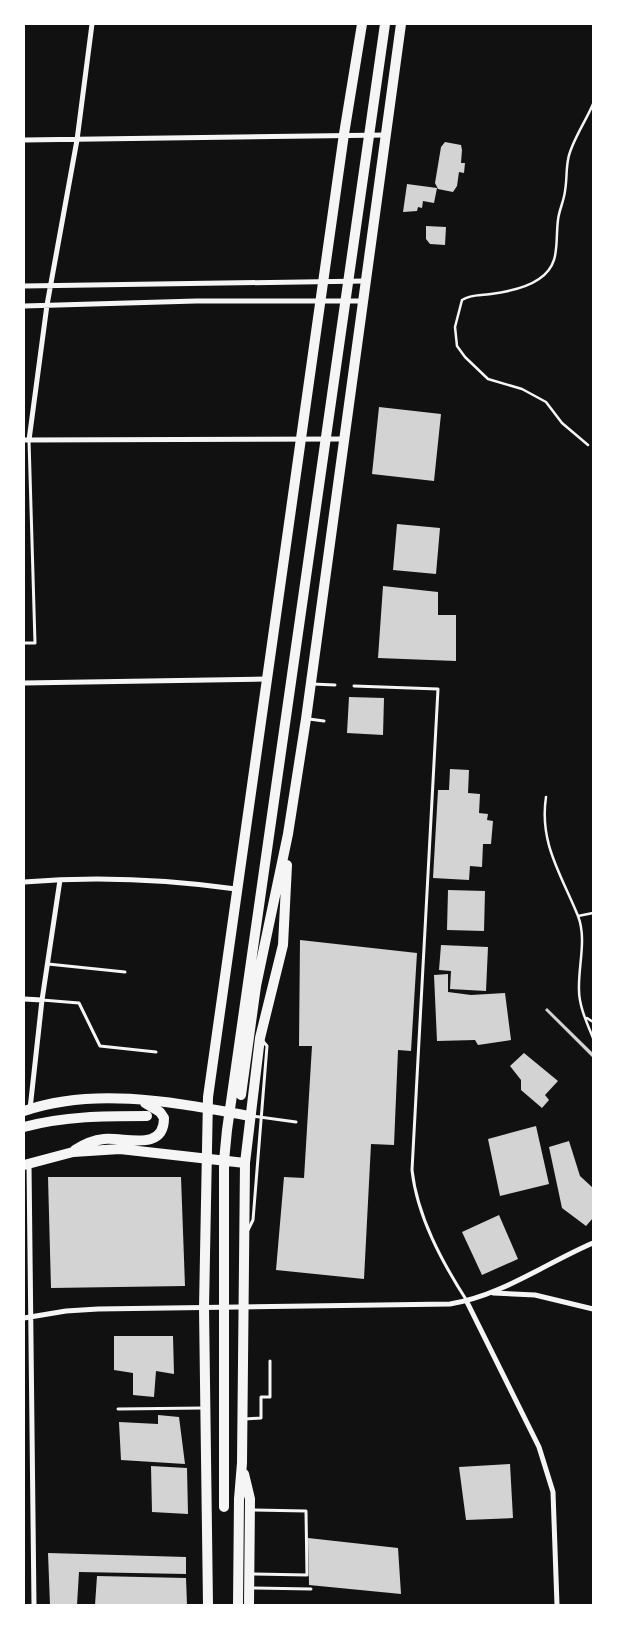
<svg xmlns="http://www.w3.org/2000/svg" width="617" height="1629" font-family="Roboto,sans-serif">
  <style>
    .building { fill: #d3d3d3 }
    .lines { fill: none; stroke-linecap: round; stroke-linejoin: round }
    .path { stroke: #f5f5f5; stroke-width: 2.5 }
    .service { stroke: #f5f5f5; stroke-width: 3 }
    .minor { stroke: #f5f5f5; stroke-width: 5 }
    .secondary { stroke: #f5f5f5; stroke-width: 10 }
  </style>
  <rect width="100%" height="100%" fill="#111"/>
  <path class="building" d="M445,142l16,3 1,5 -1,13h4l-1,10 -5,-1 -2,14 -4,6 -15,-3 -3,-6 6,-36z
    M407,184l30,4 -3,15 -11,-2 -1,7 -4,-1 -1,4 -14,1z
    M426,226l20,1 -1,18 -15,-1 -4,-5z
    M379,407l62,7 -7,67 -62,-7z
    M397,524l43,4 -4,46 -43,-4z
    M383,586l55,6v23h18v46l-78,-3z
    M349,697l35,1 -1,37 -36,-2z
    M450,769l19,1 -1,23 12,1 -1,19 9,1 -1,6 6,1 -2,23h-8l-1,23 -12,-1 -1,14 -36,-2 5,-88h11z
    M448,890l37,1 -1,40 -37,-1z
    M300,940l117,13 -6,98 -13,-1 -4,95 -23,-1 -7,135 -88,-9 8,-93 20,1 8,-132h-13z
    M441,945l47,2 -2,44 -36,-2 1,-18 -12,-1z
    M448,974v18l23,3 34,-2 6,47 -33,5 -3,-5 -38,1 -3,-66z
    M547,1008l46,45v5l-48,-48z
    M524,1053l34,28 -13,14 4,5 -7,8 -21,-18v-10l-11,-14z
    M536,1126l13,58 -49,12 -12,-57z
    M569,1141l11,35 13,12v30l-7,8 -24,-18 -13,-61z
    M48,1177h133l4,109 -134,2z
    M499,1215l19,44 -36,16 -20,-43z
    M114,1336h59l1,38 -18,-3 -2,26 -21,-2v-22l-19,-3z
    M158,1415l21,2 6,47 -64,-4 -2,-38 39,2z
    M510,1464l3,54 -47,2 -7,-53z
    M151,1466l36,2 1,46 -36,-2z
    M308,1538l90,10 3,46 -92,-9z
    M48,1553l138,4v17l-107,-2 -2,33h-27z
    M97,1576l89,2 1,27h-92z"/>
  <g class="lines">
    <path class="path" d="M588,445l-26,-22 -16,-21 -24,-13 -34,-10 -23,-22 -8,-11 -2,-19 7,-27c10,-6 18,-4 29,-6 15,-2 35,-6 48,-15 22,-14 16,-36 19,-59 1,-10 6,-19 7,-29 2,-11 1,-21 3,-31 2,-16 18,-39 25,-56
      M546,797c-7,46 15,77 32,119
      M593,913l-15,3c9,23 0,50 1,74 0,16 8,33 14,48
      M587,1018l6,4"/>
    <path class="service" d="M24,643h11l-6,-203
      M312,684l23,1
      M354,686l84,3 -26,481c5,46 30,92 55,131
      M309,719l15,2
      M48,964l77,8
      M42,1000l37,3 21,43 56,6
      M253,1116l43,6
      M248,1230l5,-10 14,-174 -5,-6
      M118,1409l85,-1
      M245,1419l16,-1v-21h9v-36
      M252,1574l55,1 -1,-64 -53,-1
      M252,1588l59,1"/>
    <path class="minor" d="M24,140l362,-5
      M24,286l341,-5
      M24,306l172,-5h166
      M24,440l320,-1
      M29,440l18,-135 30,-165 15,-116
      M24,683l242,-4
      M24,882c71,-6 141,-3 212,7
      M24,999l18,1
      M30,1109l12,-109 18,-120
      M29,1164l5,441
      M493,1293l42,2 58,14
      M467,1302l72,145 14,45 4,113
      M24,1318l42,-7 32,-2 352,-5c51,-8 96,-41 143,-61"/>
    <path class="secondary" d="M241,1095l15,-109 32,-152 18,-115 95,-695
      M24,1111c72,-25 153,-8 226,5
      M24,1127c41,-11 81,-11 123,-11
      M75,1150c9,-6 19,-10 29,-11 22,-2 60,13 60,-21l-4,-6 -15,-9
      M24,1165l49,-13 47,-3 125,14
      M244,1474l6,25 -1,106
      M224,1507v-346l3,-31 158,-1106
      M208,1605l-4,-297 4,-211 136,-963 18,-110
      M238,1605l1,-106 3,-36 3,-300 15,-125 23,-93 4,-80"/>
  </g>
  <rect width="617" height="1629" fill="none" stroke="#ffffff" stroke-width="50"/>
</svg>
